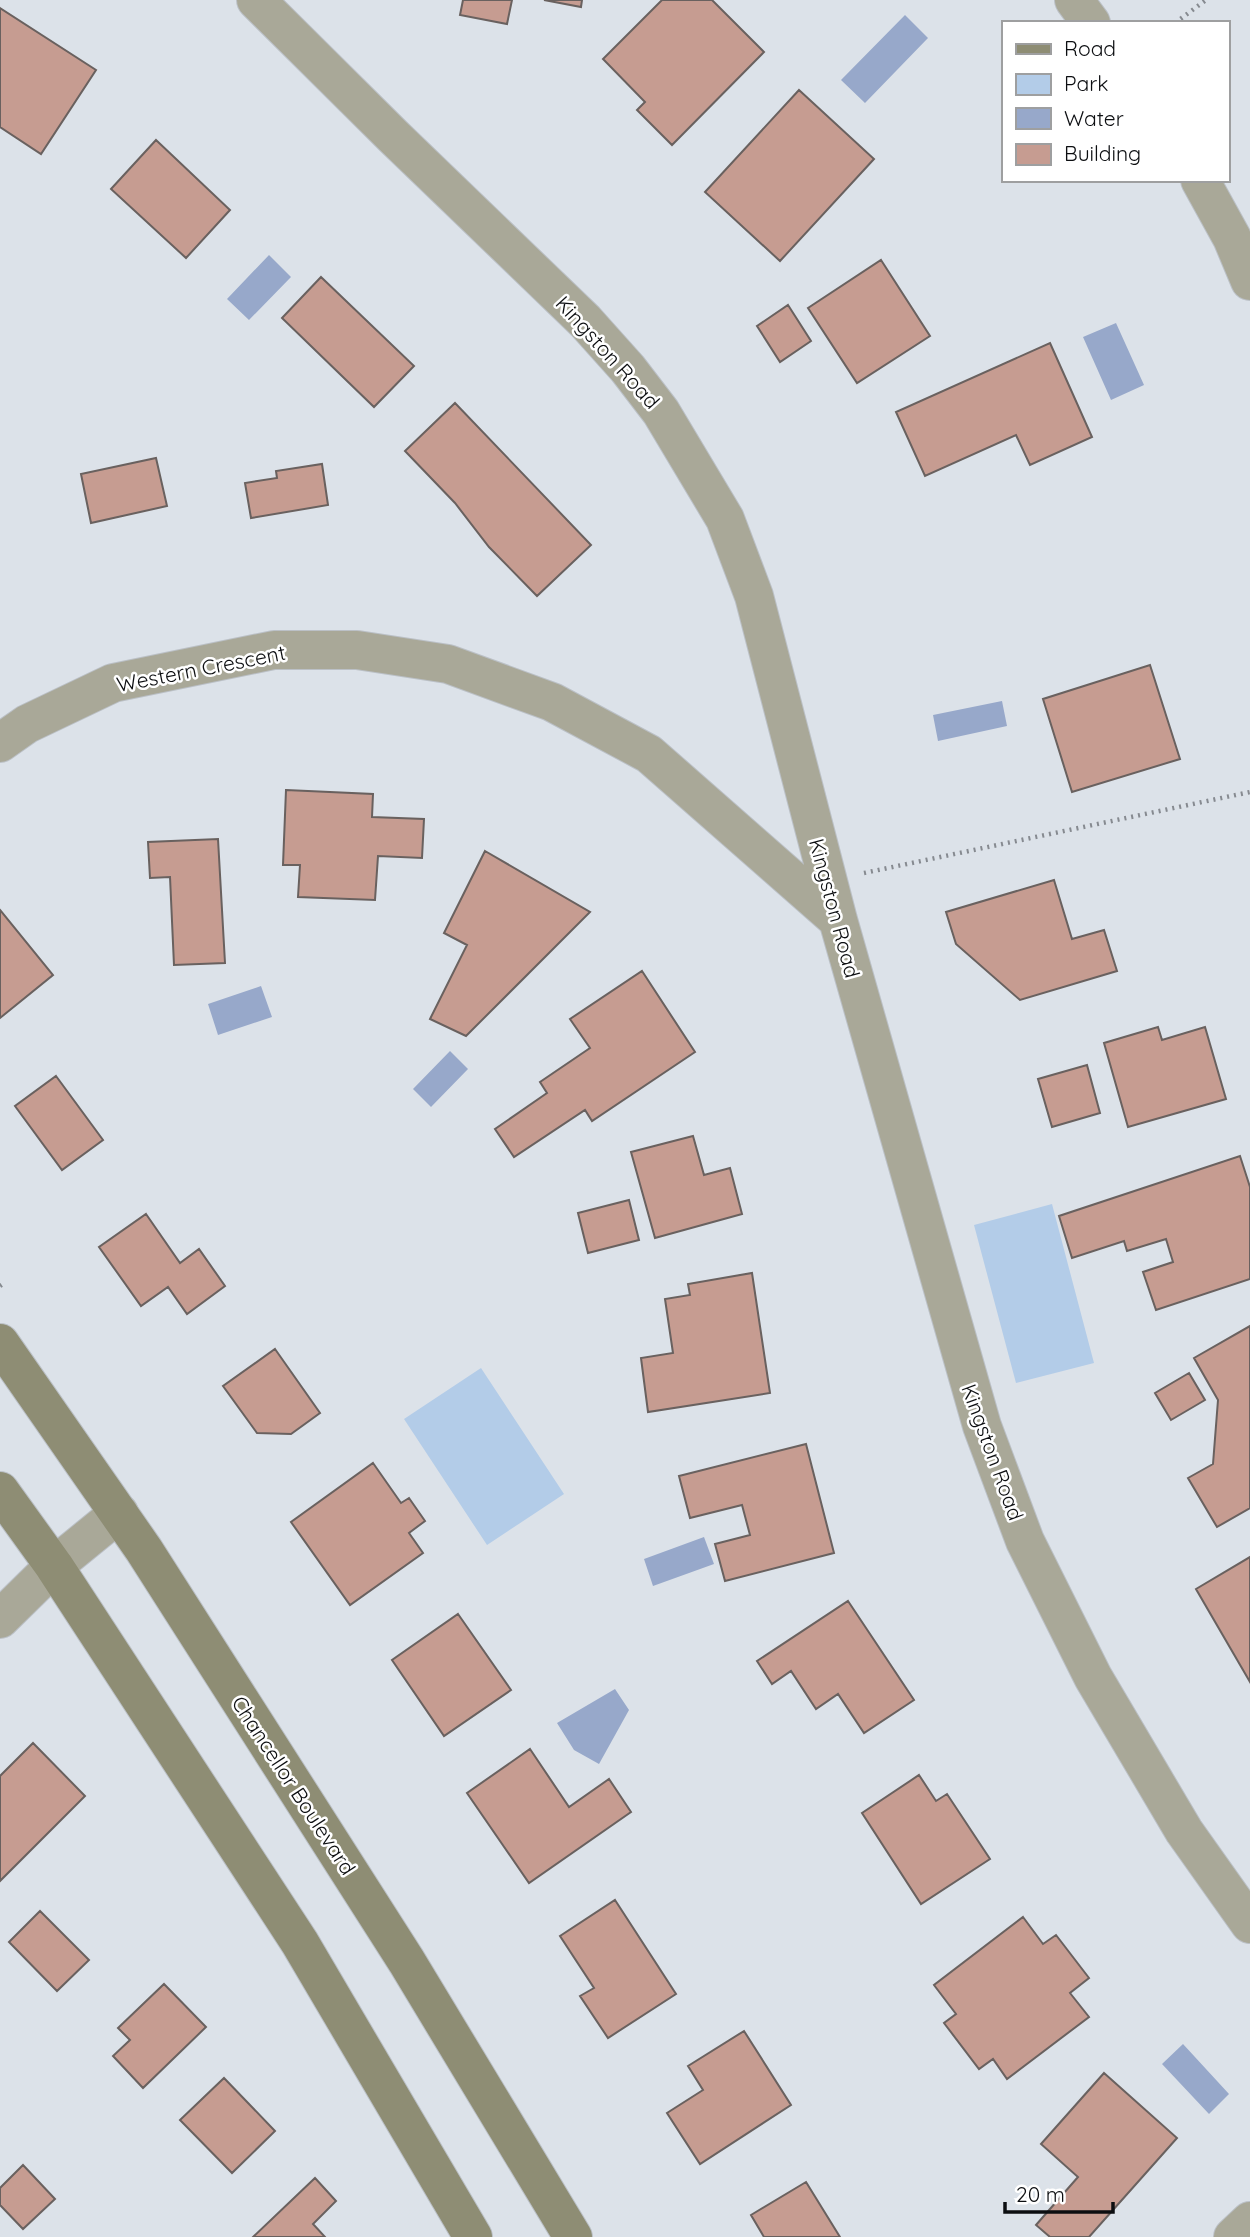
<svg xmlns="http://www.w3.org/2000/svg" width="1250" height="2237" font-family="Quicksand,sans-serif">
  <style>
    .green { fill: #b3cce8 }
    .water { fill: #97a8ca }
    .building { fill: #c69c91; stroke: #69615f; stroke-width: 2 }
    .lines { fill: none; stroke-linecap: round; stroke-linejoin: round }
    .street-casing { stroke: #bbc0c6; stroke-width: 40 }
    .secondary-casing { stroke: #bbc0c6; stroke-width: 40 }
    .path { stroke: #868a90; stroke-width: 4.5; stroke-dasharray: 2 5; stroke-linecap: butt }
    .street { stroke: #a9a898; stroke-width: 38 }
    .secondary { stroke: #8e8d74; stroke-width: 38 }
    .labels { text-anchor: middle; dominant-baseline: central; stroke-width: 5; stroke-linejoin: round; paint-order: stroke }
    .street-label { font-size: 21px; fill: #0c0e11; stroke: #fff }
  </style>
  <rect width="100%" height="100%" fill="#dce2e9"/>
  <path class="green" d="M1052,1204l42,159 -78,20 -42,-158z
    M481,1368l83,126 -77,51 -83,-126z"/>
  <path class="water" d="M905,15l23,23 -63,65 -24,-23z
    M269,255l22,22 -42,43 -22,-21z
    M1116,323l28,62 -33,15 -28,-63z
    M1002,701l5,25 -69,15 -5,-26z
    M261,986l11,31 -54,18 -10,-31z
    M450,1051l18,18 -37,38 -18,-18z
    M704,1537l10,27 -61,22 -9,-27z
    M615,1689l14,21 -30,54 -25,-14 -17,-27z
    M1183,2044l46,50 -20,20 -47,-50z"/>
  <path class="building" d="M463,0h49l-5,24 -47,-9z
    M544,0h38l-1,7z
    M662,0h50l52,52 -92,93 -35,-35 8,-8 -42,-43z
    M0,8l96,62 -55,84 -41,-27z
    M799,90l75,69 -94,102 -75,-69z
    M156,140l74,70 -44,48 -75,-69z
    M881,260l49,76 -73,47 -49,-75z
    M321,277l93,89 -40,41 -92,-89z
    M788,305l23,36 -31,21 -23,-36z
    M1050,343l42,94 -62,28 -14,-30 -91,41 -29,-64z
    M455,403l136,142 -54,51 -48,-49 -34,-44 -50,-52z
    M156,458l11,48 -76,17 -10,-49z
    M322,464l6,41 -77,13 -6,-35 32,-5 -1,-7z
    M1150,665l30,94 -108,33 -29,-93z
    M286,790l87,4 -1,23 52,2 -2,39 -44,-2 -3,44 -77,-3 2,-32h-17z
    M218,839l7,124 -51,2 -4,-88 -20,1 -2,-36z
    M485,851l105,61 -124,124 -36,-17 37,-74 -23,-12z
    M1054,880l18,59 32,-9 13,41 -97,29 -64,-56 -10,-32z
    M0,910l53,65 -53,43z
    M642,971l53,81 -103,69 -7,-11 -71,47 -19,-28 52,-36 -7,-11 50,-34 -20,-29z
    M1158,1027l4,13 43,-13 21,72 -98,28 -24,-84z
    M1087,1065l13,48 -48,14 -14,-48z
    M56,1076l47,64 -41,30 -47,-64z
    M693,1136l11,39 26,-7 12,46 -87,24 -24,-86z
    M1240,1156l10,31v92l-94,31 -13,-38 30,-10 -7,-23 -39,12 -3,-10 -52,17 -13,-42z
    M629,1200l10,40 -51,13 -10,-40z
    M146,1214l34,49 19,-14 26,37 -38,28 -19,-27 -27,19 -42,-59z
    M752,1273l18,120 -122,19 -7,-54 32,-5 -8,-54 25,-4 -2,-11z
    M1250,1326v182l-33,19 -29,-49 25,-14 5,-64 -24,-42z
    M275,1349l45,64 -29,21 -34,-1 -34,-47z
    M1189,1373l16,27 -34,20 -16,-27z
    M806,1444l28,109 -109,28 -10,-37 35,-9 -8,-30 -52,13 -11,-42z
    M373,1463l28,40 8,-5 16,23 -16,12 14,20 -73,52 -59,-83z
    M1250,1557v125l-54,-93z
    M848,1601l66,99 -50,33 -26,-39 -22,15 -25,-38 -19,13 -15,-23z
    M458,1614l53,76 -67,46 -52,-76z
    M33,1743l52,53 -85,85v-105z
    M530,1749l39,58 40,-28 22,33 -102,71 -62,-90z
    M919,1775l17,26 11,-7 43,65 -69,45 -59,-91z
    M615,1900l61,94 -68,44 -28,-42 14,-8 -34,-52z
    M40,1911l49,49 -32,31 -48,-49z
    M1023,1917l20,27 13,-9 33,43 -19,15 19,24 -82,62 -14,-20 -14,10 -35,-46 12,-9 -22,-29z
    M164,1984l42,43 -63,61 -30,-32 17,-16 -12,-12z
    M744,2031l47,74 -91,59 -33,-51 36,-23 -15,-24z
    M1104,2073l73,65 -88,99h-39l-14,-12 42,-48 -37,-33z
    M224,2078l51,53 -43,42 -52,-53z
    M23,2165l32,34 -32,30 -23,-24v-17z
    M315,2178l21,23 -23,23 12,13h-72z
    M806,2182l34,55h-76l-13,-22z"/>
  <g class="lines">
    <g class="street-casing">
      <path id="street" d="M256,0l137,136 192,185 43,48 33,43 64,107 29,77 84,324 144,506 43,115 68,136 91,154 66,93
        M1074,0l17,23
        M1200,180l32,58 18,43
        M0,743l27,-19 86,-41 161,-33h83l91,14 104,38 97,52 189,166
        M0,1619l54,-53 65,-53
        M1233,2237l17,-16"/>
    </g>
    <g class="secondary-casing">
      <path id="secondary" d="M0,1343l144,207 263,412 166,275
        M0,1491l54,75 246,377 173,294"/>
    </g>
    <path class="path" d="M1175,23l31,-23
      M864,873l386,-81
      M0,1286l3,-2"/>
    <use href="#street" class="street"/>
    <use href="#secondary" class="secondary"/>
  </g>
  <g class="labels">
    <g class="street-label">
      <text transform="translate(608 352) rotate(48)">Kingston Road</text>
      <text transform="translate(201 668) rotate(-11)">Western Crescent</text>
      <text transform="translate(835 908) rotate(75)">Kingston Road</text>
      <text transform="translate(993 1452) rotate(70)">Kingston Road</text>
      <text transform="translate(294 1785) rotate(57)">Chancellor Boulevard</text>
    </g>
  </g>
  <rect x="1002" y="21" width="228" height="161" fill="#ffffff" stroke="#9e9fa0" stroke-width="2"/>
  <rect x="1016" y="44" width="35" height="10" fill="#8e8d74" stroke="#9e9fa0" stroke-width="2"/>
  <text x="1064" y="56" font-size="21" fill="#0c0e11">Road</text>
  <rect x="1016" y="74" width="35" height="21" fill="#b3cce8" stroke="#9e9fa0" stroke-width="2"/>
  <text x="1064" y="91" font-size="21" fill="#0c0e11">Park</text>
  <rect x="1016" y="108" width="35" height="21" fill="#97a8ca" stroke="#9e9fa0" stroke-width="2"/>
  <text x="1064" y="126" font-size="21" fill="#0c0e11">Water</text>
  <rect x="1016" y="144" width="35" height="21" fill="#c69c91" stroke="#9e9fa0" stroke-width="2"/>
  <text x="1064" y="161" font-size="21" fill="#0c0e11">Building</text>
  <path d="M1005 2202v10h108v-10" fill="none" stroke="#0c0e11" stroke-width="3.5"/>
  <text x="1016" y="2202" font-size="21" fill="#0c0e11" stroke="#ffffff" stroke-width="5" paint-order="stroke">20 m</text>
</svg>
